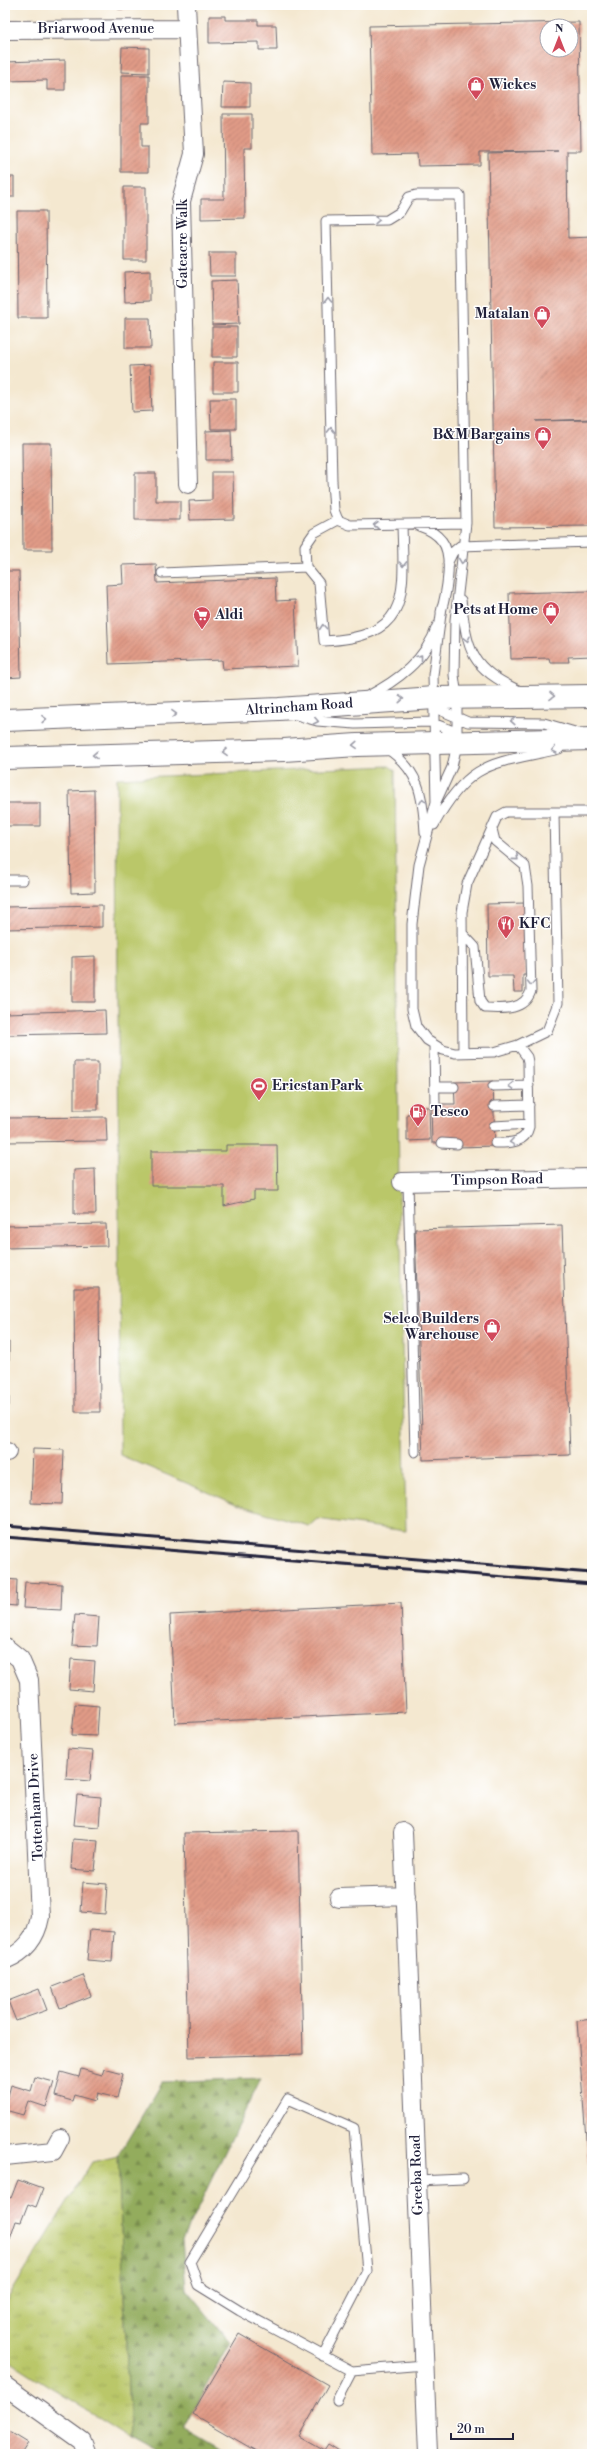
<svg xmlns="http://www.w3.org/2000/svg" width="597" height="2459" font-family="'Libre Bodoni',serif">
  <style>
    .grass { fill: url(#grass-tufts); stroke: #6e7452 }
    .forest { fill: url(#forest-firs); stroke: #5a674c }
    .pitch { fill: #bac769; stroke: #6e7452 }
    .building { fill: url(#building-hatch); fill-rule: evenodd }
    .lines { fill: none; stroke-linecap: round; stroke-linejoin: round }
    .service-casing { stroke: #6c676f; stroke-width: 11 }
    .minor-casing { stroke: #6c676f; stroke-width: 20 }
    .trunk-casing { stroke: #6c676f; stroke-width: 24 }
    .service { stroke: #fff; stroke-width: 9 }
    .minor { stroke: #fff; stroke-width: 18 }
    .trunk { stroke: #fff; stroke-width: 22 }
    .rail { stroke: #22223b; stroke-width: 3 }
    .oneway { stroke: #9c9ca7 }
    .labels { text-anchor: middle; dominant-baseline: central; stroke-width: 3; stroke-linejoin: round; paint-order: stroke }
    .street-label { font-size: 14px; fill: #22223b; stroke: #fff }
    .poi-label { font-size: 14px; font-weight: bold; fill: #22223b; stroke: #fff; text-anchor: start }
  </style>
  <defs>
    <pattern id="grass-tufts" width="24" height="20" patternUnits="userSpaceOnUse"><rect width="24" height="20" fill="#bac769"/><path d="M3 7l-1-3M5 7V3M7 7l1-3M15 17l-1-3M17 17v-4M19 17l1-3" fill="none" stroke="#a0ab5c"/></pattern>
    <pattern id="forest-firs" width="22" height="20" patternUnits="userSpaceOnUse"><rect width="22" height="20" fill="#93ac5d"/><path d="M5 1l3.5 6h-7zM16 11l3.5 6h-7z" fill="#788c4e"/></pattern>
    <pattern id="building-hatch" width="6" height="6" patternUnits="userSpaceOnUse"><rect width="6" height="6" fill="#e19b87"/><path d="M-1 1l2-2M0 6l6-6M5 7l2-2" fill="none" stroke="#b67e70"/></pattern>
  </defs>
  <rect width="100%" height="100%" fill="#fff"/>
  <filter id="ink" filterUnits="userSpaceOnUse"><feTurbulence type="fractalNoise" baseFrequency=".025" numOctaves="2"/><feDisplacementMap in="SourceGraphic" scale="8" xChannelSelector="R" yChannelSelector="G"/><feConvolveMatrix kernelMatrix="1 2 1 2 8 2 1 2 1" color-interpolation-filters="sRGB"/></filter>
  <filter id="wash" filterUnits="userSpaceOnUse"><feTurbulence type="fractalNoise" baseFrequency=".012" numOctaves="4" result="noise"/><feDisplacementMap in="SourceGraphic" scale="16" xChannelSelector="R" yChannelSelector="G"/><feGaussianBlur stdDeviation="0.9" result="paint"/><feColorMatrix in="noise" values="0 0 0 0 0 0 0 0 0 0 0 0 0 0 0 0 0 1.4 0 .05"/><feComposite in="paint" operator="in"/></filter>
  <g filter="url(#wash)">
    <rect width="100%" height="100%" fill="#f4e8d0"/>
    <path class="grass" d="M118,2156l12,282 -125,-80v-55l87,-141z"/>
    <path class="forest" d="M261,2078l-79,162 4,49 44,53 -46,87 43,25h-68l-29,-16 -12,-282 44,-74z"/>
    <path class="pitch" d="M389,766l6,4 4,426 7,335 -89,-12 -8,7 -73,-22 -116,-49 -3,-677z"/>
    <g id="blocks">
      <path class="building" d="M118,5h26v4h-26z
        M209,16h16v4h33v5h18l1,25h-18v-8l-50,1z
        M579,22l2,129h-14l1,87 24,-1v182l-56,2 55,-1 1,106 -97,1 -7,-374 70,-2 -78,1v13l-62,1 -1,-12 -45,1 -3,-129zM547,26h24v24h-24z
        M122,47l27,1v25l-28,-1z
        M65,60v30h-18v-10l-42,1v-19z
        M121,75h28v48h-8v24h7v25h-27z
        M223,82l27,1v24h-28z
        M223,114h29v34h-8l1,70 -44,1v-20h23z
        M5,177h9v20h-9z
        M124,187h22v73h-22z
        M17,211h29l1,107h-29z
        M209,253h27v23h-26z
        M150,271v30l-25,1 -1,-30z
        M237,280l2,44 -27,1 -1,-44z
        M125,318h25l1,30h-26z
        M212,327h25v30h-25z
        M213,362h25v30h-25z
        M150,365l2,46 -20,1 -2,-46z
        M210,399h26v30h-25z
        M231,430l1,30h-26v-29z
        M22,443h29l1,107h-29z
        M212,472h21l1,47 -44,1 -1,-19 23,-1z
        M135,473h21v28h24v19h-45z
        M156,564l1,19 118,-5 1,23 19,-1 3,66 -75,3 -1,-9 -113,4 -3,-79 17,-1 -1,-19z
        M5,571h14l2,106 -16,1z
        M592,591v65l-24,1 1,5h-19l-1,-4 -38,1 -2,-66z
        M94,790l1,102 -24,1 -2,-102z
        M5,803h35v23h-35z
        M525,903l1,72h-3v17h-9l-1,-16h-25l-1,-72z
        M102,905v22l-97,2v-22z
        M95,956v46h-23v-45z
        M105,1010l1,23 -101,2v-22z
        M74,1062h24v48h-24z
        M493,1081l2,65 -38,1v-5l-25,1 -1,-39h24l-1,-22z
        M412,1107h17l1,33 -23,1v-27l6,-1z
        M106,1117l1,24 -102,1v-24z
        M226,1145h51l1,46h-24v8l-30,7v-20h-73v-35h75z
        M95,1169l1,45h-22v-44z
        M106,1224l1,22 -102,2v-22z
        M562,1225l8,230 -147,5 -8,-231z
        M74,1288h25l1,124h-25z
        M5,1342h4v64h-4z
        M33,1449l31,1 -2,54 -31,-1z
        M5,1579l12,1 -1,26 -11,-1z
        M25,1582l37,2 -1,26 -38,-2z
        M401,1603l5,109 -231,11 -5,-108z
        M75,1615l24,2 -2,29 -25,-1z
        M71,1659l24,2 -2,30 -24,-2z
        M75,1704l24,2 -2,30 -25,-1z
        M68,1749l25,2 -3,30 -24,-2z
        M77,1795l24,2 -2,30 -25,-2z
        M298,1831l5,223 -114,3 -5,-224z
        M73,1839l25,2 -3,30 -24,-2z
        M83,1882l24,2 -2,30 -24,-2z
        M90,1930l24,2 -2,30 -25,-2z
        M83,1975l8,21 -31,12 -8,-21z
        M39,1989l8,21 -31,11 -8,-20z
        M592,2019v145l-4,1 -11,-144z
        M81,2069l21,6 2,-6 19,5 -6,24 -20,-5 -2,8 -21,-6 -2,6 -17,-5 6,-24 18,5z
        M35,2077l19,5 -8,25 -18,-6 -5,14 -18,-5v-15l3,1 3,-11 20,6z
        M18,2180l25,9 -7,18 -8,-3 -7,18 -5,-1 -6,18 -5,-2v-42l6,3z
        M239,2334l89,51 -29,51 25,14 4,-6 16,10h-83l-69,-40z
        M5,2429l23,14 -7,11h-16z"/>
    </g>
  </g>
  <g filter="url(#ink)">
    <use href="#blocks" fill-opacity="0" stroke="#6c676f" stroke-width="1"/>
    <g class="lines">
      <g class="service-casing">
        <path id="service" d="M338,520l-24,13 -9,13 1,21 13,16 5,58c87,-4 80,-45 78,-116
          M419,526c9,3 17,7 23,15 12,15 4,54 -1,71
          M448,562l5,-10 7,-6 132,-4
          M162,573l144,-6
          M461,600c7,53 9,67 59,91
          M442,607l-9,68 3,127 -17,63 -7,59v85l4,17 11,14 16,10 12,3 39,-1 24,-7 29,-14 11,-28 -4,-190
          M366,697c31,-16 60,-37 71,-71
          M435,708l33,14 76,1 31,9
          M296,715l21,6 38,3 75,-2 26,10
          M386,748c33,22 37,46 39,85
          M436,802l16,-35 5,-23v-47l-3,-22 1,-55 11,-97 -6,-328h-44l-7,2 -9,15 -13,8 -61,1 6,260 2,29 4,10 12,5 116,-2
          M434,825c36,-66 60,-61 125,-76
          M5,880h18
          M462,933l13,14 5,54 5,7c18,1 39,3 46,-17l-3,-105 -3,-20 -30,-25 -3,-12
          M434,1046l1,58
          M463,1052l-1,-140 5,-28 30,-67 9,-5h86
          M493,1086l36,-1
          M435,1087h19
          M494,1106l35,-1
          M494,1126l35,-2
          M442,1143l15,1
          M495,1143c14,0 30,1 34,-16l-1,-65 -1,-5 -9,-12
          M408,1182l7,270
          M417,2181l46,-2
          M323,2356l44,-85 -13,-143 -66,-29 -98,163 8,23 42,26 112,60
          M337,2400l15,-29 72,-6"/>
      </g>
      <g class="minor-casing">
        <path id="minor" d="M186,5l8,149 -13,47 7,283
          M5,30l181,-1
          M402,1182l190,-4
          M5,1452h2
          M5,1647l15,12 9,21 11,237c-4,22 -15,35 -35,43
          M403,1832l25,622
          M339,1898l67,-2
          M5,2156l48,-5 7,-13
          M5,2386l77,55 5,13"/>
      </g>
      <g class="trunk-casing">
        <path id="trunk" d="M5,720l274,-11 155,-11 158,-2
          M5,758l279,-8 73,-5 235,-6"/>
      </g>
      <use href="#service" class="service"/>
      <use href="#minor" class="minor"/>
      <use href="#trunk" class="trunk"/>
      <path class="rail" d="M5,1526l587,47
        M5,1537l587,47"/>
    </g>
    <defs><path id="oneway-chevron" d="M-2-3.5L2.5 0L-2 3.5" fill="none" stroke-width="1.6" stroke-linecap="round" stroke-linejoin="round"/></defs>
    <g class="oneway">
      <use href="#oneway-chevron" transform="translate(377 220) rotate(-2)"/>
      <use href="#oneway-chevron" transform="translate(328 300) rotate(-91)"/>
      <use href="#oneway-chevron" transform="translate(331 430) rotate(-91)"/>
      <use href="#oneway-chevron" transform="translate(376 525) rotate(180)"/>
      <use href="#oneway-chevron" transform="translate(462 561) rotate(98)"/>
      <use href="#oneway-chevron" transform="translate(403 564) rotate(89)"/>
      <use href="#oneway-chevron" transform="translate(323 627) rotate(-95)"/>
      <use href="#oneway-chevron" transform="translate(467 639) rotate(76)"/>
      <use href="#oneway-chevron" transform="translate(420 657) rotate(-52)"/>
      <use href="#oneway-chevron" transform="translate(552 696) rotate(1)"/>
      <use href="#oneway-chevron" transform="translate(401 699) rotate(-4)"/>
      <use href="#oneway-chevron" transform="translate(174 714) rotate(-2)"/>
      <use href="#oneway-chevron" transform="translate(44 719) rotate(-2)"/>
      <use href="#oneway-chevron" transform="translate(316 721) rotate(11)"/>
      <use href="#oneway-chevron" transform="translate(513 721) rotate(-177)"/>
      <use href="#oneway-chevron" transform="translate(355 745) rotate(177)"/>
      <use href="#oneway-chevron" transform="translate(554 750) rotate(166)"/>
      <use href="#oneway-chevron" transform="translate(225 752) rotate(178)"/>
      <use href="#oneway-chevron" transform="translate(95 755) rotate(178)"/>
      <use href="#oneway-chevron" transform="translate(423 801) rotate(-98)"/>
      <use href="#oneway-chevron" transform="translate(516 858) rotate(40)"/>
      <use href="#oneway-chevron" transform="translate(531 983) rotate(89)"/>
      <use href="#oneway-chevron" transform="translate(511 1086) rotate(178)"/>
      <use href="#oneway-chevron" transform="translate(512 1142) rotate(171)"/>
    </g>
  </g>
  <defs>
    <g id="shop-pin" transform="scale(0.9)"><path d="M0 17L-7.5 6A9.5 9.5 0 1 1 7.5 6Z" fill="#d1495b" stroke="#fff"/><path d="M-5-2.5h2.3a2.7 3.5 0 0 1 5.4 0H5L5.5 6h-11ZM-1.5-2.5h3a1.5 2.3 0 0 0-3 0Z" fill="#fff"/></g>
    <g id="supermarket-pin" transform="scale(0.9)"><path d="M0 17L-7.5 6A9.5 9.5 0 1 1 7.5 6Z" fill="#d1495b" stroke="#fff"/><path d="M-6-5.5h2.5l.6 2H6L4.5 2H-2.5L-4.4-4H-6ZM-1.5 3.2a1.3 1.3 0 1 0 .1 0ZM3 3.2a1.3 1.3 0 1 0 .1 0Z" fill="#fff"/></g>
    <g id="restaurant-pin" transform="scale(0.9)"><path d="M0 17L-7.5 6A9.5 9.5 0 1 1 7.5 6Z" fill="#d1495b" stroke="#fff"/><path d="M-5-6h1v4h1v-4h1v4h1v-4h1v5L-1.5 .5V6h-2V.5L-5-1ZM5-6V6H3V1.5H1.5Q1.5-4 5-6Z" fill="#fff"/></g>
    <g id="stadium-pin" transform="scale(0.9)"><path d="M0 17L-7.5 6A9.5 9.5 0 1 1 7.5 6Z" fill="#d1495b" stroke="#fff"/><path d="M0-5a6.5 5 0 1 0 0 10a6.5 5 0 1 0 0-10ZM-3.5-1.8h7v3.6h-7Z" fill="#fff"/></g>
    <g id="fuel-pin" transform="scale(0.9)"><path d="M0 17L-7.5 6A9.5 9.5 0 1 1 7.5 6Z" fill="#d1495b" stroke="#fff"/><path d="M-5.5-6h7V0h2V4h1.3V-2.5L3-4.5l.8-.8L6-3V5H2.5V1h-1V6h-7ZM-4.2-4.7v3.2H.2V-4.7Z" fill="#fff"/></g>
  </defs>
  <g fill-rule="evenodd">
    <use href="#shop-pin" x="476" y="85"/>
    <use href="#shop-pin" x="542" y="314"/>
    <use href="#shop-pin" x="543" y="435"/>
    <use href="#shop-pin" x="551" y="610"/>
    <use href="#supermarket-pin" x="202" y="615"/>
    <use href="#restaurant-pin" x="506" y="924"/>
    <use href="#stadium-pin" x="259" y="1086"/>
    <use href="#fuel-pin" x="418" y="1112"/>
    <use href="#shop-pin" x="492" y="1327"/>
  </g>
  <g class="labels">
    <g class="street-label">
      <text x="96" y="29">Briarwood Avenue</text>
      <text transform="translate(183 244) rotate(-90)">Gateacre Walk</text>
      <text transform="translate(299 707) rotate(-4)">Altrincham Road</text>
      <text transform="translate(497 1180) rotate(-1)">Timpson Road</text>
      <text transform="translate(36 1807) rotate(-93)">Tottenham Drive</text>
      <text transform="translate(417 2175) rotate(-92)">Greeba Road</text>
    </g>
    <g class="poi-label">
      <text x="489" y="85">Wickes</text>
      <text x="529" y="314" text-anchor="end">Matalan</text>
      <text x="530" y="435" text-anchor="end">B&amp;M Bargains</text>
      <text x="538" y="610" text-anchor="end">Pets at Home</text>
      <text x="215" y="615">Aldi</text>
      <text x="519" y="924">KFC</text>
      <text x="272" y="1086">Ericstan Park</text>
      <text x="431" y="1112">Tesco</text>
      <text x="479" y="1319" text-anchor="end">Selco Builders<tspan x="479" dy="16">Warehouse</tspan></text>
    </g>
  </g>
  <rect width="597" height="2459" fill="none" stroke="#fff" stroke-width="20"/>
  <g transform="translate(559 38)"><circle r="19" fill="#ffffff" stroke="#a7a7b1"/>
  <path d="M0-3L7 15L0 10L-7 15Z" fill="#d1495b"/>
  <text y="-6" font-size="11" font-weight="bold" text-anchor="middle" fill="#22223b">N</text>
  </g>
  <path d="M451 2433v6h62v-6" fill="none" stroke="#22223b" stroke-width="2"/>
  <text x="457" y="2433" font-size="12" fill="#22223b" stroke="#ffffff" stroke-width="3" paint-order="stroke">20 m</text>
</svg>
